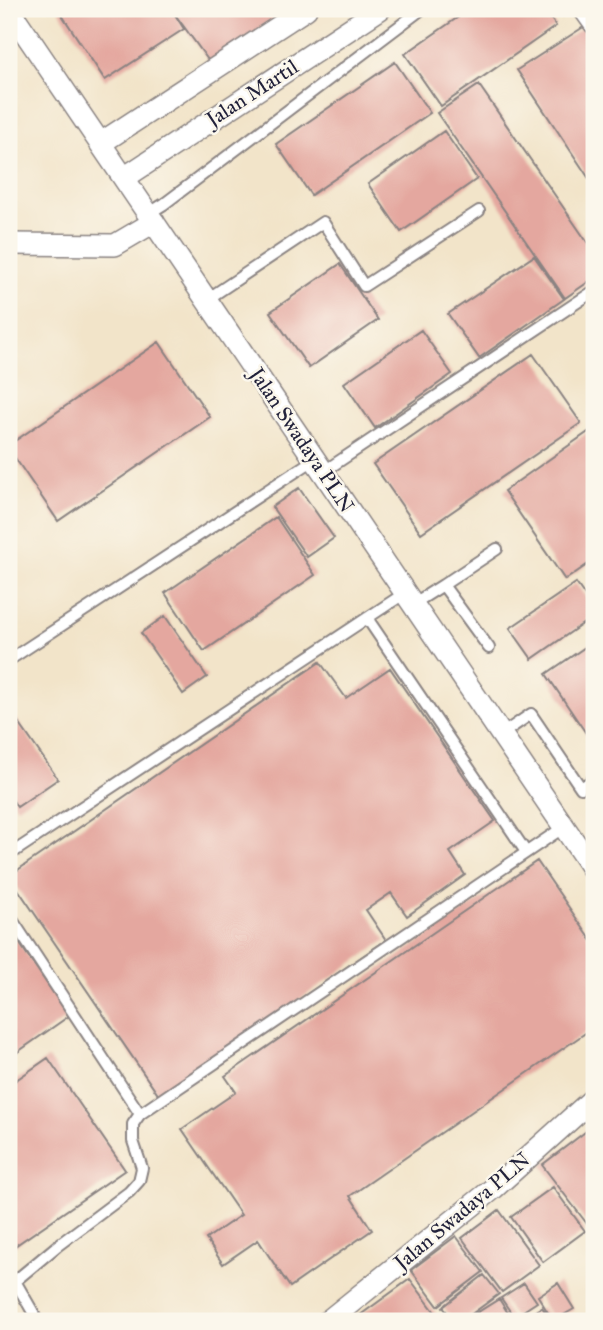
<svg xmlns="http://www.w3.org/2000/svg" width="603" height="1330" font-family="'IM FELL Great Primer',serif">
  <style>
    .building { fill: #e4a79f }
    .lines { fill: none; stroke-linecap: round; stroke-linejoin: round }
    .lane-casing { stroke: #8a8382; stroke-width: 14 }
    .street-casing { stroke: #8a8382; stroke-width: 24 }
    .lane { stroke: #fff; stroke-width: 10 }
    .street { stroke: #fff; stroke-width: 21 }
    .labels { text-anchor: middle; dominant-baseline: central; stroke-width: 5; stroke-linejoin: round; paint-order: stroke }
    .street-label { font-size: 21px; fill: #22223b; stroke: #fbf7ec }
  </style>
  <rect width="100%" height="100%" fill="#fbf7ec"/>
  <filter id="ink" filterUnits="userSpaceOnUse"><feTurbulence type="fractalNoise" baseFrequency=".0143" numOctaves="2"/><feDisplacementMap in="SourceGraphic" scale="14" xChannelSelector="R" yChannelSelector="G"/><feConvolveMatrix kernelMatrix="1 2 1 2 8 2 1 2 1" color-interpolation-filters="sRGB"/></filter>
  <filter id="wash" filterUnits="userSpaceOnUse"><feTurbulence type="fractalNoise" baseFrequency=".00686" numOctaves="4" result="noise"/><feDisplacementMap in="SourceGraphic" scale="28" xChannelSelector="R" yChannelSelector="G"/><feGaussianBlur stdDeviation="1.57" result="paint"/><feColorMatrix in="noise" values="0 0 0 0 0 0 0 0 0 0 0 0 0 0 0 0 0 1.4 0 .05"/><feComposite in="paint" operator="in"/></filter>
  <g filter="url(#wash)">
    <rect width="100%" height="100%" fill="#f2e4c9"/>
    <g id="blocks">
      <path class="building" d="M58,9h229l-76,55 -37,-51 10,16 -79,51z
        M470,9h74l12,17 -115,80 -36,-52z
        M585,26l9,13v147l-77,-116z
        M395,62l35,51 -119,82 -35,-51z
        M479,85l115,167v26l-29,20 -128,-185z
        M444,131l33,48 -76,53 -33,-48z
        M534,256l30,43 -85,59 -31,-44z
        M340,264l38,56 -69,48 -39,-56z
        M421,330l31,44 -77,54 -31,-45z
        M159,342l51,75 -152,104 -49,-72v-4z
        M533,354l48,69 -160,110 -48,-69z
        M594,428v132l-29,20 -61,-89z
        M299,488l35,50 -27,19 -35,-50z
        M276,517l39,58 -111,76 -39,-58z
        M576,583l18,26v7l-62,43 -22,-31z
        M165,616l42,61 -24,17 -42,-61z
        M594,641v104l-48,-71z
        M320,662l26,36 44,-30 105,153 -45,31 15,23 -58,41 -16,-23 -25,17 20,30 -227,156 -150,-220z
        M12,713l46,66 -41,28 -8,-12v-79z
        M537,861l57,83v83l-244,169 22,34 -82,57 -32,-47 -35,24 -17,-25 35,-24 -59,-86 54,-37 -11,-16z
        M9,928l60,88 -60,42z
        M48,1058l77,112 -116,80v-165z
        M593,1126l1,2v99l-3,2 -49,-64z
        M553,1187l32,44 -42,31 -32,-45z
        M499,1210l40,55 -37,27 -40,-54z
        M456,1236l27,36 -45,34 -27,-36z
        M484,1275l15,19 -37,27h-8l-11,-14z
        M410,1279l30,40 -2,2h-86z
        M524,1283l13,19 -23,15 -13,-19z
        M558,1283l16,26 -21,12 -15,-25z
        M499,1299l14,22h-49z
        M542,1307l9,14h-24l-2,-3z"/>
    </g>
  </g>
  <g filter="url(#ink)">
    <use href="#blocks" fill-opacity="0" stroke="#8a8382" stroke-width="2"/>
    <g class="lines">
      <g class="lane-casing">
        <path id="lane" d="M148,214l16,-10 258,-195
          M206,300l117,-78 41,64 115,-75
          M323,472l271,-181
          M413,604l30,-19
          M367,618l159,234
          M489,648l-46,-63 54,-36
          M9,660l306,-201
          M502,734l29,-20 50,74 13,-9
          M9,855l396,-262
          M9,915l131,199
          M38,1321l-23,-40 42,-35 72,-54 10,-11 3,-13 -9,-27v-17l7,-10 424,-287"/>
      </g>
      <g class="street-casing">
        <path id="street" d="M9,9l585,862
          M584,9l10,14
          M101,143l205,-134
          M124,178l256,-169
          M9,244l106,1 39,-23
          M328,1321l166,-133 100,-90"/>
      </g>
      <use href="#lane" class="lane"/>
      <use href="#street" class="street"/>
    </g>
  </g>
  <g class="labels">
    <g class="street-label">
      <text transform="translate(252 93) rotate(-33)">Jalan Martil</text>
      <text transform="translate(302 440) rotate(56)">Jalan Swadaya PLN</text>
      <text transform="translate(462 1211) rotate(-40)">Jalan Swadaya PLN</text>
    </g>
  </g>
  <rect width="603" height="1330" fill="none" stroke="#fbf7ec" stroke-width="35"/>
</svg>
